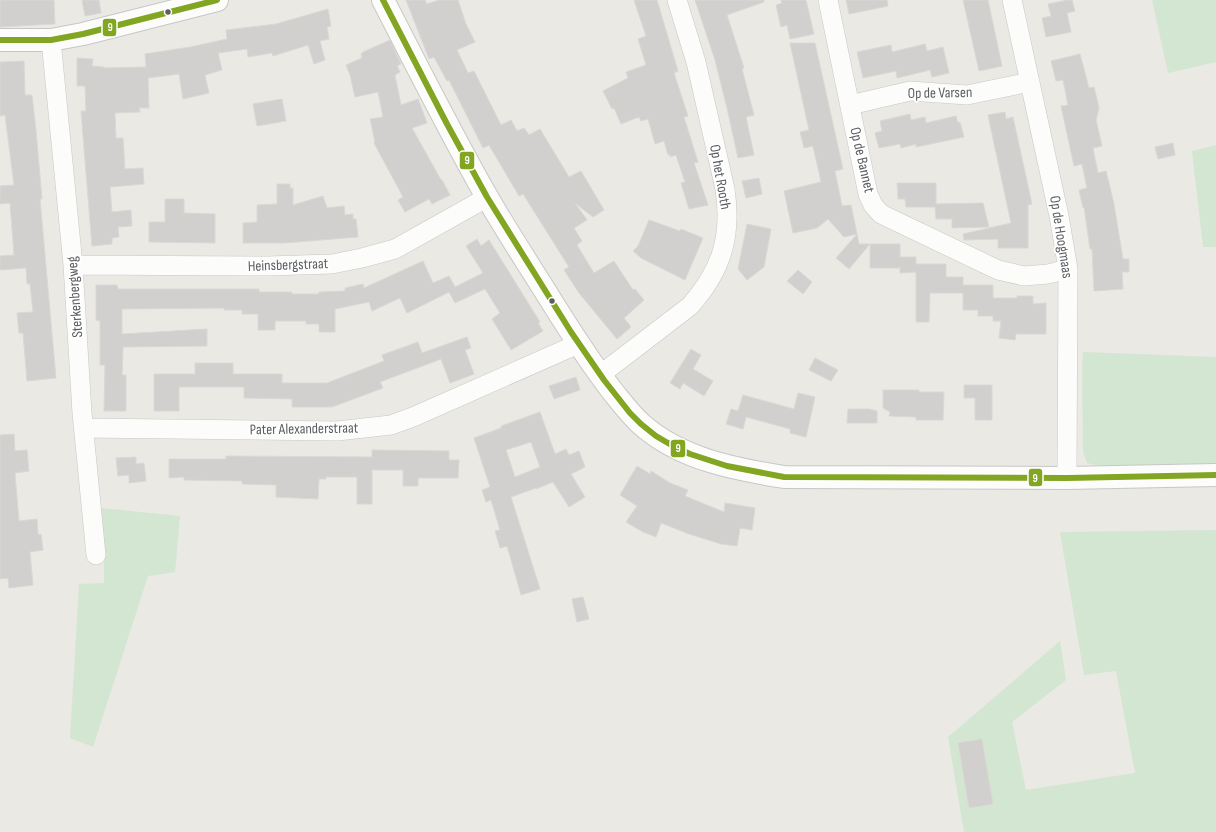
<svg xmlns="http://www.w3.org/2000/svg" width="1216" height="832" font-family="'Sofia Sans Condensed',sans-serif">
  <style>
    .green { fill: #d3e6d1 }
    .building { fill: #d1d0ce; stroke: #dad8d4; fill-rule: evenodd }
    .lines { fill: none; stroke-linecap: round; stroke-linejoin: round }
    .minor-casing { stroke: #c7c7c7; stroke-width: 20 }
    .tertiary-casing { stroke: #c7c7c7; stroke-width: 24 }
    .minor { stroke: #fcfcfb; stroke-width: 19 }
    .tertiary { stroke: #fcfcfb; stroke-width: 22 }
    .bus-1-casing { stroke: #fff; stroke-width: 9 }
    .bus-1 { stroke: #83a622; stroke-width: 6 }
    .bus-dot { fill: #5b5e62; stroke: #fff; stroke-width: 1.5 }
    .labels { text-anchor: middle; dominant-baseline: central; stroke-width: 3.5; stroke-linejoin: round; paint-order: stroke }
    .street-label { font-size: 15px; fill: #5b5e62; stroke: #fff }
    .line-badge { stroke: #fff; stroke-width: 1.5 }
    .badge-label { font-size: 11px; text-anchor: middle; font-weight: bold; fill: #fff }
  </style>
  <rect width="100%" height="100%" fill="#eae9e4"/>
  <path class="green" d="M1152,0h64v62l-48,11z
    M1216,145v102h-13l-11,-96z
    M1083,352l133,5v109h-115l-14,-3 -4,-12 -1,-78z
    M101,508l79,8 -5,56 -27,4 -55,171 -23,-9 9,-154 25,-1v-39z
    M1216,530v302h-252l-16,-95 112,-96 6,39 -54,42 14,68 109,-17 -19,-102 -32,4 -24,-143z"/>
  <path class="building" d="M0,0h54l1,24 -55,3z
    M82,0h17l2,13 -16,3z
    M406,0h19l2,4 12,-4h19l8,24 9,18 -18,8 11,23 6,-2 27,54 10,-5 6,11 7,-3 5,7 11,-6 29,48 12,-6 23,39 -11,7 -18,-14 12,17 -13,8 8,13 -5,4 17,28 20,-12 19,29 2,-1 9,11 -20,18 7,9 -14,12 -38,-46 -15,-23 5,-3 -46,-73 -4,2 -30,-51 -6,3 -34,-68 -2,1 -13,-24 -5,2z
    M634,0h23l21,71 -4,2 14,43 -4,1 14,45 -4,1 14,42 -19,4 -8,-26 4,-1 -9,-27 -6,2v-3l-2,1 -4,-14 -9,3 -7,-25 -7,2 -2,-4 -18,7 -7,-16 -2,1 -9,-18 25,-13 -2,-6 20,-7 -8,-26 8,-3z
    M695,0h69v2l-37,13 17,53 -2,1 12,46 -8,2 8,38 -16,3 -11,-50 -12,-48z
    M781,0h25l8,34 -24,5 -3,-14 -6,2 -5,-22 6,-2z
    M846,0h41l1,6 -39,8z
    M963,0h25l14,66 -23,5z
    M1068,0h4l3,11 -8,2 4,19 -25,5 -4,-19 9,-2 -3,-12z
    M328,9l3,17 -4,1 2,12 -9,2 5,19 -11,4 -6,-19 -35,11 -1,-3 -24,4 -1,-8 -29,4 4,17 -17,5 4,18 -26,6 -4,-25 -31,4 1,30h-10l1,4 -25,1 1,25h7l2,31 18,-1 1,16 -34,3 2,25 19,-2 1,16 -14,1 1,10 -7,1v6l-20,2 -11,-135h5l-1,-25h-8v-28l16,1 -1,7 12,1v1l42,-1 -1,-13 45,-7 37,-8 -1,-9 50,-6z
    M390,40l11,24 -4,2 3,6 -5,3 6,30 17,-6 9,24 -15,5 29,52h1l8,15 -18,9 -3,-5 -24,13 -7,-12 5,-3 -29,-54 1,-1 -5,-23 13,-2 -5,-25 -23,5 -5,-22 -4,-10 16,-7 -1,-4 2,-2z
    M790,43h25l28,126 -8,2 7,35 9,-1 6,29 -13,3 -16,-18 -11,9 -24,5 -9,-42 37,-9 -8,-36 -9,2 -4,-16 9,-2z
    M925,44l2,7 16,-4 6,26 -17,4 -2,-7 -33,8 -1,-7 -33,7 -6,-26 34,-7 1,7z
    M1080,54l9,34 5,-1 5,21 -3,12 6,26 -9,2 5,25 8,-2 8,33 9,55h6v13h-7l1,17 -29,2 -2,-42h-2l-6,-42 -1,1 -4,-18 8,-2 -5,-24 -8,2 -13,-60 7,-1 -5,-25 -7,1 -5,-20z
    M24,61l1,34h7l4,35 6,69h-2l16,179 -29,3 -4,-48h-4l-2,-20 16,-1 -3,-28h-3l-1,-16 -26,2v-14l14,-1 -4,-52 -10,1v-18l14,-1 -9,-70 -5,1v-54z
    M282,99l4,22 -29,5 -4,-22z
    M1005,112l1,7 7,-2 19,87 -4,1v43h-30v-9l-34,1 -1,-6 48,-11 -23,-108z
    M910,114l1,6 14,-3 1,6 30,-7 2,7 2,-1 4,15 -48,10v-3l-15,4 -1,-4 -21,4 -4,-15 7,-2 -2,-10z
    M1173,143l2,12 -17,4 -3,-12z
    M759,178l3,16 -16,4 -4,-17z
    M897,183h39v21l47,-1 6,24 -37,1v-9h-16l-1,-12h-29l-1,-8h-7z
    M277,184h13v4h3v17l30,-9 4,12 17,-2 1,9 8,-1v5h3l2,18 -74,6h-41v-20l14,-1v-17l20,-1z
    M165,199h19v14l31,1v29l-66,-1v-20h16z
    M649,220l31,11 1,-2 22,9 -18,42 -44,-22 -8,-7 5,-5z
    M747,224l24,5 -7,38 -17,13 -9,-11z
    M857,234l2,10h11l-21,25 -13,-11z
    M477,239l4,7 8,-6 51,82 -2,1 5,8 -32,19 -19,-31 8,-6 -15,-24 -30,14 -6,-11 -42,21 -7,-15 -28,13 -3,-9 -34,7v23h-16v-8h-13v-3h-31v9h-17v-16h-16v-4h-18v-2l-102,1v25l85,-5v17l-84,1 -1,28h4v36h-22l1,-46h-5v-44l-4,-1v-35h21l1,4h141v3h33v2h27v-2l26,-1v-3l18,-4 1,4 59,-27 10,22 16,-7 6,11 28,-14 -17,-27z
    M870,244h30v13h16v7h30v13h17v8h30v13h24v-2h16v8l13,-1v31h-30l-1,6 -16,-2 2,-17h-8v-5h-15v-6h-15v-17h-33l-1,29h-13v-50l-16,1v-7v2h-30z
    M798,270l14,12 -9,12 -16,-13z
    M467,337l4,11 -6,2 9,24 -24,9 -9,-24 -61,23 3,6 -51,19h-40v-8l-48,-1v-11h-65v24h-25v-37h41v-11h38v11h49v9h45l57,-22 -2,-6 36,-13 4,11z
    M691,349l10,6 -8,14 20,12 -9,15 -21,-13 -3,6 -10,-6z
    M815,358l23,12 -7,11 -22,-11z
    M576,377l4,13 -26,9 -5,-13z
    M964,385h28v35h-17v-22h-11z
    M883,390h36v2h25l-1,28h-27v-3l-27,-1 1,-4 -7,-4z
    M798,393l17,4 -9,40 -16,-4v-4l-44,-12 -3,12 -17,-5 5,-15 7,2 5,-16 51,14z
    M848,409h21l8,2v12h-30z
    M540,412l15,42 11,-5 3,6 10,-4 6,16 -14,7 14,23 -16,10 -16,-25 -17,7v-1l-25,9 29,92 -19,6 -14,-49 -7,2 -5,-17 5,-1 -9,-30 -5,2 -4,-12 8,-3 -16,-49 27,-10v-2zM531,442l9,25 -25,10 -9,-27z
    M14,434l1,17 12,-1 2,21 -14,2 4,48 18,-2 1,16 3,-1 2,16 -13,2 3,33 -24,3 -1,-10 -8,1v-144z
    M372,450l77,1v9h10l-1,18h-40v8h-15v-16h-31v34h-15v-27h-31v2h-7l-1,20 -42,-2v-12l-34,-1v-3l-58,-1v-3l-15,1v-19h57v-3l146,1z
    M136,457v7l8,-1 2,18 -17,2v-8l-11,1 -2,-18z
    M637,466l13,8 1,-3 19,12 18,7 -3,6 39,16 1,-9 30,5 -3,22 -12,-2 -3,18 -16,-2 -32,-10 -28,-11 -5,14 -13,-5 -17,-10 11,-16 -17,-11z
    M583,597l6,22 -12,3 -5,-23z
    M982,739l11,65 -24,4 -11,-65z"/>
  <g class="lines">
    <g class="minor-casing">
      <path id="minor" d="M828,0l40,194 5,11 8,9 117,56 26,6 24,-2 20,-5
        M1012,0l47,216 9,53 -1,209
        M51,40l22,225 9,148 14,142
        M850,105l60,-14 57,4 63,-13
        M73,265l195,1 64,-2 30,-6 33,-9 93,-52
        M600,375l90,-69c32,-36 42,-70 35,-117l-29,-127 -19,-62
        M84,428l253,3 54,-6 22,-8 165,-73"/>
    </g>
    <g class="tertiary-casing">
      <path id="tertiary" d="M383,0c34,66 67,132 104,197 19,33 40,65 60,97 21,34 42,67 66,98 9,11 18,23 28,32 39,35 93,45 143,53l283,1 149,-3
        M0,40h51l32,-6 134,-34"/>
    </g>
    <use href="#minor" class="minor"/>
    <use href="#tertiary" class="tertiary"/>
    <g class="bus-1-casing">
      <path id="bus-1" d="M383,0l64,124 40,73 84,135 33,48 26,33 11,11 15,12 17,10 17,8 37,12 57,11 283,1 149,-3
        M0,40h51l32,-6 134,-34"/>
    </g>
    <use href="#bus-1" class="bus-1"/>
  </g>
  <g class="bus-dot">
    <circle cx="168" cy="12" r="3.5"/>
    <circle cx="552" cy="301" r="3.5"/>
  </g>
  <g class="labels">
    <g class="street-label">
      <text transform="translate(940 93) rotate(-1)">Op de Varsen</text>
      <text transform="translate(862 160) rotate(77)">Op de Bannet</text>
      <text transform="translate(720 177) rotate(80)">Op het Rooth</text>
      <text transform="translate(1061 237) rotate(81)">Op de Hoogmaas</text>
      <text transform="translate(288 265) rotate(-2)">Heinsbergstraat</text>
      <text transform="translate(75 297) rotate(-94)">Sterkenbergweg</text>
      <text transform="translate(304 429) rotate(-1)">Pater Alexanderstraat</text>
    </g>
  </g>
  <g class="line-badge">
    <rect x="102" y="18" width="15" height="19" rx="4" fill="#83a622"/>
    <rect x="459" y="151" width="16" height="19" rx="4" fill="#83a622"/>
    <rect x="670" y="439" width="16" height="19" rx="4" fill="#83a622"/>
    <rect x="1028" y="468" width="15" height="19" rx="4" fill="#83a622"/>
  </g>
  <g class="badge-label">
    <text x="110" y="31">9</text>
    <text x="467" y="164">9</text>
    <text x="678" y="452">9</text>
    <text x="1035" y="482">9</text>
  </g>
</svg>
